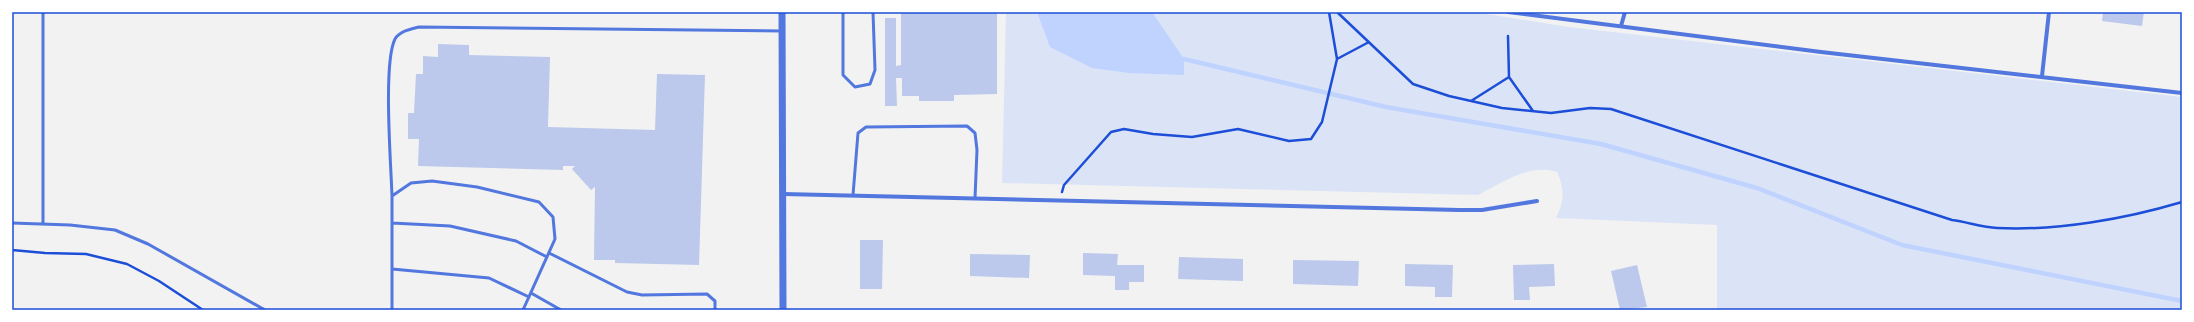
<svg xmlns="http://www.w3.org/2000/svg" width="2194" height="322" font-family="Commissioner,sans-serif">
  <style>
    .green { fill: #dbe4f7 }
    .water { fill: #bfd3fe }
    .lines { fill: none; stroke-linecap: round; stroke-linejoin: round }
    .stream { stroke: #bfd3fe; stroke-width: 4.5 }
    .building { fill: #bdc9ec }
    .path { stroke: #1d4ed8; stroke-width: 2.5 }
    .service { stroke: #5277de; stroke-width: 3 }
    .minor { stroke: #5277de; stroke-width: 4 }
    .tertiary { stroke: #5277de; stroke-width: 7 }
    .neatline { fill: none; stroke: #1d4ed8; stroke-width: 1.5 }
  </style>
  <rect width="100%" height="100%" fill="#f2f2f2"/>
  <path class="green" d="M1006,12h469l94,15 613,70v213h-465v-85l-161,-7c8,-17 9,-28 1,-46 -27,-9 -55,11 -79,23l-476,-12z"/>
  <path class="water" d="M1037,12h115l32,47v16l-55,-2 -37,-5 -42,-21z"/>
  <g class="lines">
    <path class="stream" d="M1184,59l202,48 215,37 156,44 145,57 280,56"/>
  </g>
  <path class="building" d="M901,12h96v82l-43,1v6h-35v-5h-17v-18h-6l1,28h-12v-88h11v48l5,-1z
    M2103,12h41l-2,14 -40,-5z
    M438,44l31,1v10l81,2 -2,70 107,3 2,-56 48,1 -6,190 -84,-2v-3h-21l1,-73 -4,3 -19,-21 3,-3h-12v4l-145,-4 1,-27h-11v-26h6l2,-39h7v-18l15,1z
    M860,240h23l-1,49h-22z
    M1083,253l35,1 -1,11h27v17h-15v8h-14v-14l-32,-1z
    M970,254l60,1 -1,23 -59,-2z
    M1179,257l64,2v22l-65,-2z
    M1293,260l66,1 -1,25 -65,-2z
    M1405,264l48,1 -1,32h-17v-10l-30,-1z
    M1554,264l1,22 -26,1 1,13h-16l-1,-35z
    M1637,265l10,42 -27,3 -9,-39z"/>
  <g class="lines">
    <path class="path" d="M1337,12l76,72 36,12 53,12 49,5 39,-5 21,1 341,111c15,2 30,7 45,8 60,3 128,-9 185,-26
      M1508,36l1,41
      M1337,59l32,-17
      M1471,101l38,-24 24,34
      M1062,192l2,-7 47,-53 13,-3 29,5 39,3 46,-8 51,12 22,-2 11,-17 15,-63 -8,-47
      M12,250l33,3 41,1 41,10 32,17 44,29"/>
    <path class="service" d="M843,12v63l12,12 15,-3 5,-14 -2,-58
      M853,195l5,-62 8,-6 101,-1 8,7 2,17 -2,48
      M392,196c-1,-32 -9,-133 3,-157 5,-8 16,-10 24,-12l363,4
      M12,223l58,2 45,5 33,14 117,66
      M392,223l58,3 66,15 31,16
      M43,224v-212
      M549,253l78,39 15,3 65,-1 8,7v9
      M392,269l97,9 40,19
      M531,293l30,17
      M392,310v-114l19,-13 21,-2 45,6 62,15 14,15 2,22 -32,71"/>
    <path class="minor" d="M1508,12l313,40 361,41
      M1621,26l4,-14
      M2042,76l7,-64
      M783,194l676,16h23l55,-9"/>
    <path class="tertiary" d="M782,12l1,298"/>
  </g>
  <rect width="2194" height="322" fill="none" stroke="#ffffff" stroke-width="26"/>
  <rect x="13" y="13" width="2168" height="296" class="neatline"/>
</svg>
